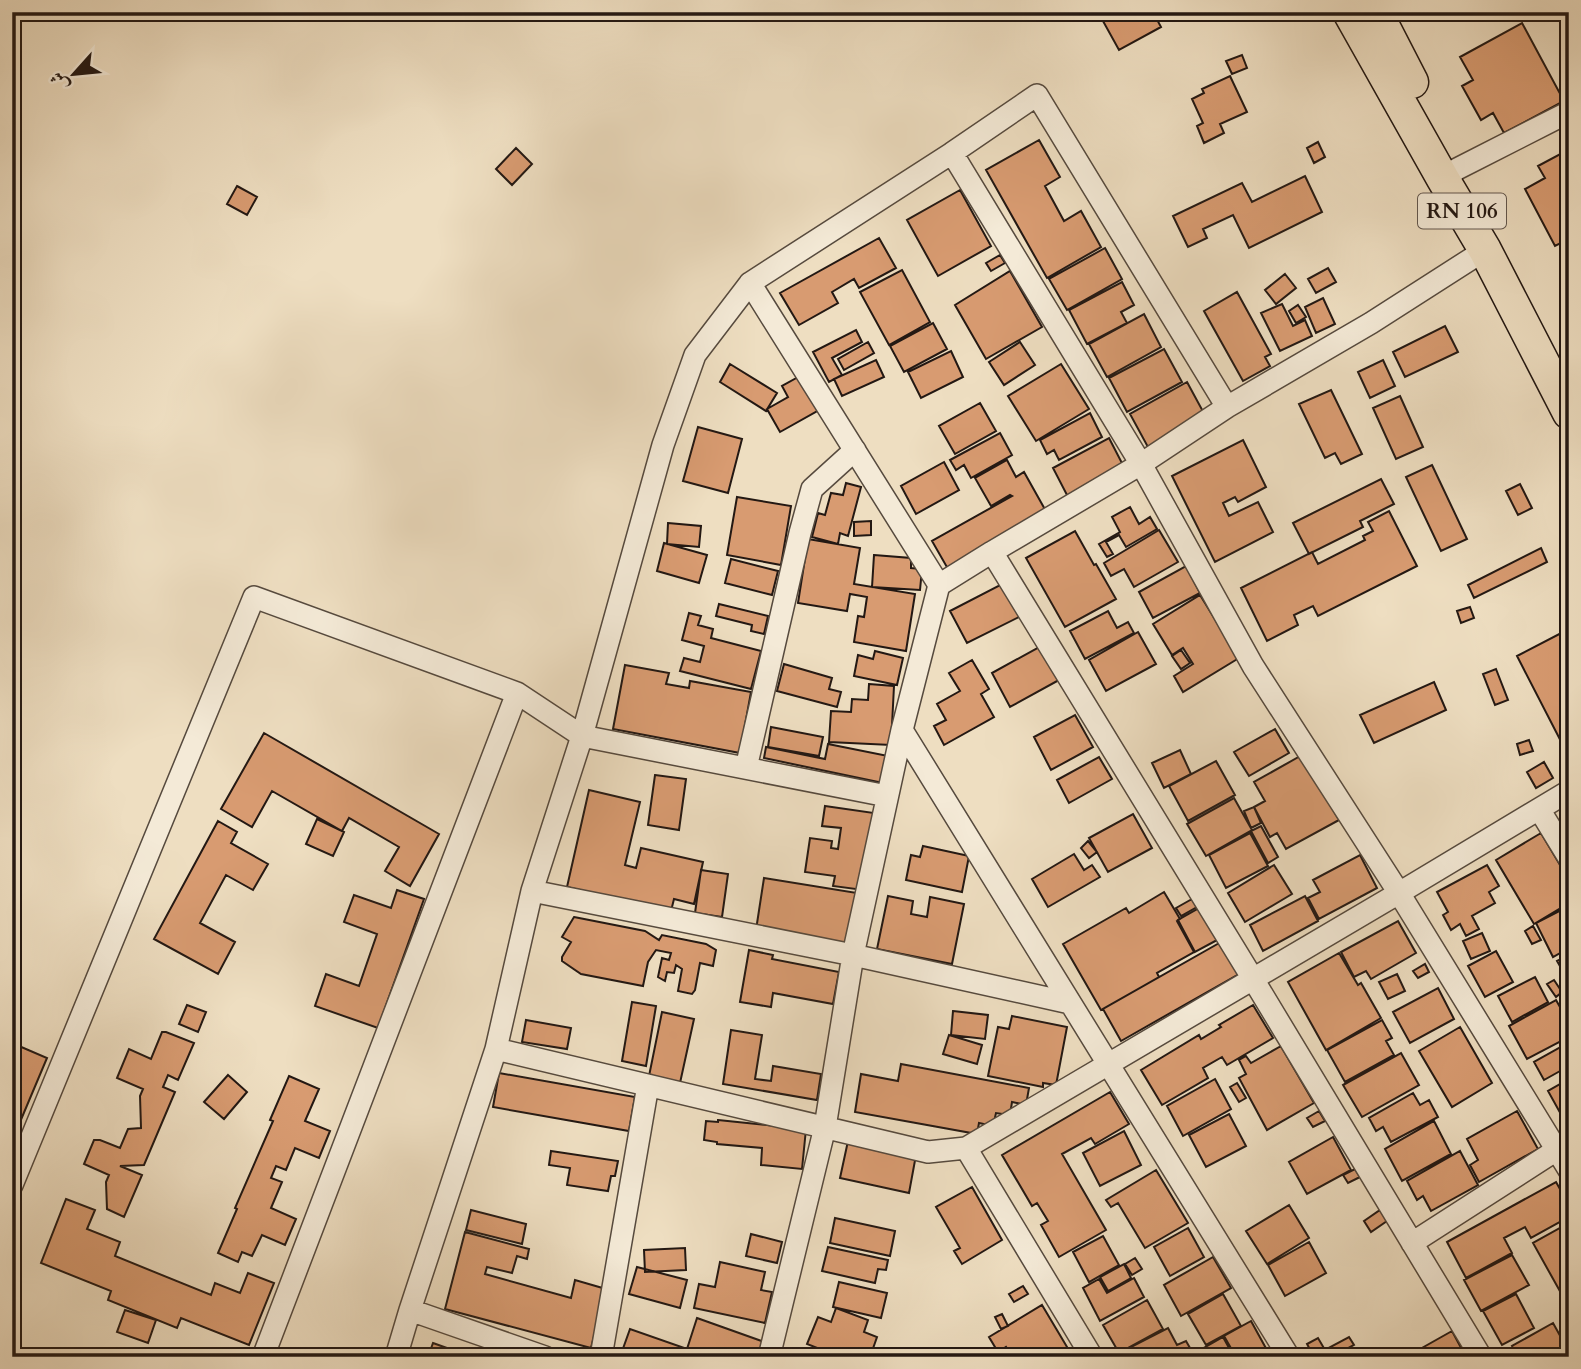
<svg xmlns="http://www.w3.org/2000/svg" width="1581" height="1369" font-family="Cardo,Amiri,serif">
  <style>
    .building { fill: #d89b71; stroke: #231813; stroke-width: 2 }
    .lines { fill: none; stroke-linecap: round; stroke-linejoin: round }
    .minor-casing { stroke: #564a3e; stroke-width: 24 }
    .primary-casing { stroke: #231813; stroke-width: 35 }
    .minor { stroke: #f4ead7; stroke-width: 21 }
    .primary { stroke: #eedec1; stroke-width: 32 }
    .labels { text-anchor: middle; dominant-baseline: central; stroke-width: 7; stroke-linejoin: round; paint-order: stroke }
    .shield { fill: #f4ead7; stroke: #62574e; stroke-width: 2 }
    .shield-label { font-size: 21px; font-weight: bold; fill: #231813 }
  </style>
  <rect width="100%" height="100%" fill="#eedec1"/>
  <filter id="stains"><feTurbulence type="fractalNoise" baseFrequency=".00286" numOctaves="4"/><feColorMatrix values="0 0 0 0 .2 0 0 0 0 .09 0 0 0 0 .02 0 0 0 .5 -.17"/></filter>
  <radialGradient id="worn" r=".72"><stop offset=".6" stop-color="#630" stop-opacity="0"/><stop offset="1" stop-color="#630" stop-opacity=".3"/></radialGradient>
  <path class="building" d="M1098,12h55l8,15 -42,23z
    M1522,23l42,78 -60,32 -11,-20 -12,7 -19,-34 11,-6 -13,-23z
    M1242,55l5,13 -15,6 -6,-13z
    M1230,76l17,36 -27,12 4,9 -20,10 -7,-17 6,-3 -11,-24 12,-6 -2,-4z
    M1039,140l21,37 -15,9 19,35 17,-10 20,36 -54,31 -61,-108z
    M1318,142l7,15 -11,6 -7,-15z
    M516,148l16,16 -20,21 -16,-16z
    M1564,152l5,8v79l-14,7 -30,-57 20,-11 -7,-12z
    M1305,176l17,36 -73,36 -16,-33 -30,14 4,9 -19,9 -15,-31 69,-33 10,19z
    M237,186l20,11 -10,18 -20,-11z
    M960,190l31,56 -53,30 -31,-56z
    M879,238l17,30 -37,20 -5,-9 -22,13 6,11 -39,22 -19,-32z
    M1105,248l17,31 -55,31 -18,-31z
    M1000,255l5,8 -14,8 -5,-8z
    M1328,268l8,14 -20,11 -8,-14z
    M902,270l28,52 -41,23 -29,-53z
    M1010,271l32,56 -56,32 -31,-54z
    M1285,274l11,14 -20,16 -11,-14z
    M1122,282l12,23 -13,7 6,11 -40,21 -18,-34z
    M1237,292l34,62 -6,3 5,9 -27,15 -39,-70z
    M1323,298l12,26 -19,9 -11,-26z
    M1282,304l11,22 12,-6 7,16 -32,15 -19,-38z
    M1298,305l8,12 -10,6 -7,-12z
    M1144,314l17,33 -54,30 -18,-33z
    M933,323l14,26 -43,23 -14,-26z
    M1445,326l13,26 -53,25 -12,-25z
    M856,330l6,12 -30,16 10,17 -13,7 -16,-30z
    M868,342l6,11 -30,17 -6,-11z
    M1020,342l15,23 -31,20 -15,-23z
    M1164,349l18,33 -55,30 -18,-34z
    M951,351l12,26 -42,21 -13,-26z
    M876,360l8,17 -42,19 -8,-17z
    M1383,360l12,26 -25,12 -12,-26z
    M730,364l47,29 -11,18 -46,-29z
    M1061,364l28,45 -53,32 -28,-45z
    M800,376l19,34 -39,22 -13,-23 21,-12 -6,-11z
    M1187,382l19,35 -57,32 -19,-35z
    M1331,390l31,64 -21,10 -6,-11 -10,5 -26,-54z
    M1400,396l23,51 -27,12 -23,-51z
    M980,403l16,28 -41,23 -16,-28z
    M1090,413l12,24 -43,23 -5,-10 -7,4 -7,-14z
    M698,427l44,12 -14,54 -45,-12z
    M1000,433l12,22 -41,23 -7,-13 -8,5 -6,-10z
    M1109,438l15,29 -56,30 -15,-29z
    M1243,440l23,47 -28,15 -3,-5 -12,6 6,13 29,-14 15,30 -58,30 -43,-86z
    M1007,460l9,17 8,-5 23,41 -99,56 -16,-28 80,-45 -2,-1 -19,11 -16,-28z
    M944,462l15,28 -43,24 -15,-28z
    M1432,465l35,74 -26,12 -35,-74z
    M1381,479l13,25 -34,17 3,6 -54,27 -16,-31z
    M846,483l15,4 -13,49 -8,-3 -2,11 -26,-7 6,-24 7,2 6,-22 12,2z
    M1520,484l12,24 -14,7 -12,-24z
    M737,497l54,9 -10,59 -54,-10z
    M1130,507l9,17 11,-7 7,12 -31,18 -7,-12 -13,7 7,12 -6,3 -8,-13 21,-12 -8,-15z
    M1389,511l28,55 -99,50 -5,-10 -19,9 4,10 -31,16 -26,-53 71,-36 6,12 47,-24 -2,-4 10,-5 -5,-9z
    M871,521v14l-17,1v-14z
    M668,523l33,3 -2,21 -32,-3z
    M1159,530l19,32 -44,25 -10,-18 -13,7 -7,-13z
    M1075,531l19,34 2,-1 20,35 -51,28 -39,-69z
    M808,539l52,9 -6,36 61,10 -9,57 -52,-9 4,-26 6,1 3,-20 -17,-3 -3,17 -49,-8z
    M664,543l43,12 -8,28 -42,-12z
    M1541,548l6,14 -73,36 -6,-13z
    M874,555l37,3v10l11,1 -2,21 -48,-3z
    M731,559l47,12 -6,24 -47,-12z
    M1186,566l14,27 -47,25 -14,-26z
    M1004,583l17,33 -54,27 -17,-32z
    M1200,595l39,63 -56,34 -9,-16 19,-12 -10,-16 -11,7 -19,-31z
    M719,604l49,12 -4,18 -13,-3 1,-6 -36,-9z
    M1470,607l4,11 -13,5 -4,-12z
    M1108,611l9,17 11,-6 6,11 -49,26 -15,-28z
    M689,613l12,3 -3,9 15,4 -2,9 50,13 -10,38 -71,-18 4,-13 16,4 4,-16 -22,-6z
    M1569,629v125l-1,1 -51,-99z
    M1138,632l18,32 -50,27 -17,-31z
    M1041,646l18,34 -49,27 -18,-34z
    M1181,650l9,13 -9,6 -9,-13z
    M875,651l28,7 -6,27 -43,-9 4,-21 15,4z
    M972,660l17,29 -8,5 13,23 -50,28 -10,-19 12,-6 -9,-16 23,-13 -11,-18z
    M784,664l48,14 -3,11 12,3 -4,15 -60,-16z
    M625,665l44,8 -3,11 23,4 1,-7 61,11 -11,61 -127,-24z
    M1496,669l12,31 -13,5 -12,-31z
    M1434,682l12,28 -72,33 -14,-28z
    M869,684l25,2 -3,59 -62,-3 2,-31 20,1 1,-13 16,1z
    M1075,715l18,32 -42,23 -17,-33z
    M771,727l52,10 -4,19 -51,-9z
    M1275,729l14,24 -40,23 -15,-24z
    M264,733l175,101 -29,52 -25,-15 14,-24 -50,-29 -7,13 -70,-40 -20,36 -31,-18z
    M1529,740l4,11 -13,4 -3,-11z
    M828,744l60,12 -5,27 -119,-25 2,-11 59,12z
    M1180,750l11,24 -27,14 -12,-25z
    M1302,755l37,65 -53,29 -9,-16 -7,4 -16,-30 11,-6 -11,-19z
    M1099,757l13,22 -43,24 -12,-23z
    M1216,761l19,34 -47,26 -19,-35z
    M1544,762l9,16 -17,10 -9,-16z
    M655,775l31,4 -7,51 -31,-5z
    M589,790l51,12 -15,63 11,3 5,-20 62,14 -9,42 -20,-5 -3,12 -104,-24z
    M1234,798l18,32 -46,26 -19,-32z
    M825,806l49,7 -11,77 -30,-4 2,-10 -30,-4 5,-34 22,3 -1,7 7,1 3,-21 -19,-2z
    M1254,807l7,16 -10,5 -7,-17z
    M1133,814l19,34 -44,24 -19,-34z
    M317,819l27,13 -11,24 -27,-12z
    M218,821l19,11 -6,11 37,21 -15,26 -27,-15 -26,48 35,19 -17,32 -64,-35z
    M1261,826l17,31 -10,6 -17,-32z
    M1250,833l18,33 -42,22 -17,-33z
    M1541,833l28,47v23l-35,21 -38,-64z
    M1088,841l9,11 -8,6 -8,-10z
    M923,846l46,10 -7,36 -56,-12 5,-25 9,2z
    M1074,854l10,16 8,-5 8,12 -52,30 -16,-28z
    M1360,855l17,33 -58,31 -11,-21 12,-6 -7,-12z
    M1274,865l18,29 -47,28 -17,-29z
    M1487,865l12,21 -10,6 6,11 -23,13 7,13 -13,7 -6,-12 -9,6 -8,-15 5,-3 -11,-20z
    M701,870l27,4 -6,43 -27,-4z
    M764,878l93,15 -8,52 -93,-15z
    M397,890l27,9 -46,129 -63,-22 11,-32 33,12 18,-52 -33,-12 10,-27 37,13z
    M1164,892l16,27 -3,2 17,31 -37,21 2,4 -58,33 -38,-66 63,-36 3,5z
    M888,896l25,5 -2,13 16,3 3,-20 34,7 -12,60 -75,-15z
    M1305,896l13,25 -55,30 -13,-26z
    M1192,899l5,8 -16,9 -5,-8z
    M1569,906v42l-16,9 -17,-34z
    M1201,907l18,32 -24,13 -17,-32z
    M574,917l71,14 14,9 3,-5 44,9 10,6 -3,16 -13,-3 -5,27 -3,4 -14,-3 4,-22 -6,-4 -2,8 -7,-1 -2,9 -7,-4 4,-19 7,2 2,-7 -15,-3 -8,12 -5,24 -62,-12 -19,-13v-4l9,-15 -9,-5z
    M1398,921l18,32 -45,26 -5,-8 -12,6 -13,-25z
    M1533,926l8,14 -9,4 -7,-13z
    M1482,933l8,18 -19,8 -8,-18z
    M1221,942l18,32 -118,67 -18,-32z
    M749,950l24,5 -1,4 67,13 -6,32 -60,-11 -2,14 -31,-5z
    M1496,951l17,31 -28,15 -17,-31z
    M1339,953l19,32 3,-2 20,35 -55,32 -38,-68z
    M1569,955v27l-12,-21z
    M1425,964l4,8 -11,6 -5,-7z
    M1397,974l8,17 -17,8 -9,-17z
    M1535,977l13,25 -36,20 -14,-26z
    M1554,980l8,12 -6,5 -9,-13z
    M1438,988l16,31 -44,24 -17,-31z
    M1556,1000l13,23v14l-42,22 -18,-33z
    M632,1002l24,4 -10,60 -24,-5z
    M187,1005l19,7 -8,20 -19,-8z
    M1253,1005l20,33 -46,27 -5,-8 -19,11 5,10 -46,27 -21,-35 58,-35 2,4 20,-12 -2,-2z
    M953,1011l35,4 -3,24 -34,-4z
    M662,1012l32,7 -14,64 -31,-7z
    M1012,1016l55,11 -11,58 -13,-2v4l-55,-11 10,-49 11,2z
    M526,1020l45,8 -4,21 -45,-7z
    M1382,1020l10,18 -6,3 8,14 -49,27 -18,-32z
    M1460,1027l32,56 -40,24 -33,-56z
    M731,1030l31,5 -7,44 16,2 2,-15 48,8 -4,26 -94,-16z
    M162,1032h4l28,11 -16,37 -10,-5 -5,12 12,5 -31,73 -24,1 22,9 -18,42 -17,-8 -1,-27 3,-7 -25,-11 10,-24h6l20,8 8,-19 13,-1 -1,-32 3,-7 -26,-11 12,-29 22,10z
    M949,1035l33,10 -5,19 -34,-10z
    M12,1043l35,15 -35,83z
    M1568,1043l1,23 -25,14 -10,-18z
    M1281,1046l33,57 -47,27 -28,-52 7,-4 -7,-14 7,-4 5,7z
    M1401,1053l18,32 -57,32 -19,-32z
    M901,1064l128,24 -3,17 -14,-3 -2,13 -14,-2 -3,13 -14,-3 -2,11 -122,-22 6,-38 37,7z
    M499,1073l136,24 -6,34 -136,-24z
    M228,1075l19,17 -23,27 -20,-17z
    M289,1076l30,13 -14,32 25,10 -11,27 -24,-10 -9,22 -10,-4 -5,12 11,4 -11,26 25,11 -11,26 -23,-10 -10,21 -10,-4 -4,10 -20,-9 19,-44 -2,-1 38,-87 -3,-1z
    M1215,1079l16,30 -48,27 -16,-30z
    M1569,1079v48h-1l-20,-36z
    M1237,1083l9,15 -7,4 -9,-15z
    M1110,1092l19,32 -34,20 -4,-6 -29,16 44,76 -47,27 -18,-32 7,-4 -11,-18 -5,3 -30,-51z
    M1413,1093l7,12 9,-5 9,17 -47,25 -8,-15 -7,4 -7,-13z
    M1319,1111l6,10 -12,6 -6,-9z
    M1517,1111l21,38 -59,33 -9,-17 8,-5 -11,-21z
    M1229,1114l17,32 -40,21 -17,-32z
    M718,1120l88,9 -4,40 -41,-4 1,-17 -45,-4v-2l-13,-2 2,-19 12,1z
    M1434,1121l17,33 -49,27 -17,-32z
    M1124,1131l17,34 -41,21 -17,-33z
    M1333,1137l18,33 -44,24 -18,-32z
    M848,1141l68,14 -7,38 -69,-15z
    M551,1151l67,10 -3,15h-4l-3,15 -41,-6 3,-17 -21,-3z
    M1460,1151l18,34 -47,26 -8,-15 -6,4 -10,-19z
    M1355,1169l5,8 -12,6 -5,-8z
    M1156,1170l32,53 -43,25 -27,-45 -7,4 -5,-7z
    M1556,1182l13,23v12l-38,21 -6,-11 -21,11 8,15 -46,25 -19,-36z
    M972,1187l30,53 -40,24 -8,-13 6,-3 -24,-41z
    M66,1199l29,11 -8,19 33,13 -5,14 96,39 4,-12 25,10 8,-20 26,10 -25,62 -68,-27 -4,10 -69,-28 3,-9 -70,-28z
    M1289,1205l20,33 -42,26 -21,-33z
    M471,1210l55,14 -4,20 -56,-14z
    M1380,1210l7,11 -16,11 -7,-11z
    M835,1218l60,13 -5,25 -60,-13z
    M1569,1223v78l-3,1 -33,-59z
    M1188,1228l16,29 -34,19 -16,-29z
    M465,1232l64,17 -2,10 -10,-3 -5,17 -25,-6 -2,7 86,24 4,-18 31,9 -15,59 -146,-39z
    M751,1234l31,8 -5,21 -31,-7z
    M1103,1236l16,29 -30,17 -16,-30z
    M1309,1242l17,31 -41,23 -17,-31z
    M828,1247l60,13 -2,10 -8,-1 -3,14 -53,-12z
    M685,1248l1,22 -41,2 -1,-22z
    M1512,1255l17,30 -48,26 -17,-31z
    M1213,1257l18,31 -50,28 -17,-31z
    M1135,1258l7,11 -10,6 -7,-11z
    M720,1262l45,10 -4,18 11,2 -7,31 -71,-15 5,-24 16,3z
    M1124,1264l7,14 -23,13 -8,-14z
    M637,1267l50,13 -7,28 -51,-14z
    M1134,1278l10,19 -44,24 -17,-33 16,-9 8,14z
    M839,1282l48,11 -6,25 -48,-11z
    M1023,1286l5,8 -14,8 -5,-8z
    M1223,1294l18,32 -35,19 -18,-31z
    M1516,1294l18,34 -32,17 -19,-34z
    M1147,1300l16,29 -44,24 -16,-28z
    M1042,1305l31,52h-61l-6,-10 -8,5 -9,-15z
    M836,1308l32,12 -4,12 13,5 -7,20h-30l-33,-13 11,-27 13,5z
    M125,1310l31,10 -8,23 -31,-11z
    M1002,1314l6,12 -7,3 -6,-12z
    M697,1318l70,25 -5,14h-142l10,-28 57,20z
    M1251,1321l17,31 -8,5h-24l-12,-21z
    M1553,1323l15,27 -11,7h-39l-6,-11z
    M1168,1328l9,17 9,-4 8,14 -3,2h-62l-4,-7z
    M1452,1331l14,26h-60z
    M1223,1337l11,20h-37l-2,-4z
    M1349,1337l5,8 -22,12h-18l-7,-13 11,-6 7,12z
    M433,1343l39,14h-44z"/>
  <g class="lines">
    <g class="minor-casing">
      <path id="minor" d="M952,153l85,-58 190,312
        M1443,179l14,-10 112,-57
        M750,283l189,302
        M992,552l261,427 228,378
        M902,730l387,627
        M746,768l54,-235 12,-44 43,-39
        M1539,809l30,49
        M532,891l321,64 217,48
        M496,1049l432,103 38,-4 433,-255 170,-102
        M966,1148l126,209
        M12,1185l242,-588 263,96 65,43 305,60
        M1412,1243l157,-101
        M410,1310l135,47
        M263,1357l254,-664
        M396,1357l14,-47 86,-261 36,-158 50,-155 81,-291 32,-90 55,-72 202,-130 189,311 112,202 146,227 170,277
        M601,1357l47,-272
        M769,1357l56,-230 28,-172 49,-225 37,-145 53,-33 149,-88 86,-57 144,-84 114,-73"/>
    </g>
    <g class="primary-casing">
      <path id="primary" d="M1349,12l94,167 42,71 84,163
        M1376,12l36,70"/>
    </g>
    <use href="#minor" class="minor"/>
    <use href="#primary" class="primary"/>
  </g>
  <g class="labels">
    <rect class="shield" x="1418" y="193.5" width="88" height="35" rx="5"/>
    <g class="shield-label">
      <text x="1462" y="211">RN 106</text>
    </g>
  </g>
  <rect width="1581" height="1369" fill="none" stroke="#eedec1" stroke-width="42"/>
  <rect x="14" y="14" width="1553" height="1341" fill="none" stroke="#231813" stroke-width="3.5"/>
  <rect x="21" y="21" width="1539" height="1327" fill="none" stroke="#231813" stroke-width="2"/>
  <g transform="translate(74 74) rotate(243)" stroke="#f4ead7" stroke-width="5" paint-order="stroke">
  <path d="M0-5L12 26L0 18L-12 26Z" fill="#231813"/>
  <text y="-10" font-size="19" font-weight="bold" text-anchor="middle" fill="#231813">ش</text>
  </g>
  <rect width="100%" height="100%" filter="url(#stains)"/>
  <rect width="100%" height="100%" fill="url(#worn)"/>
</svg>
